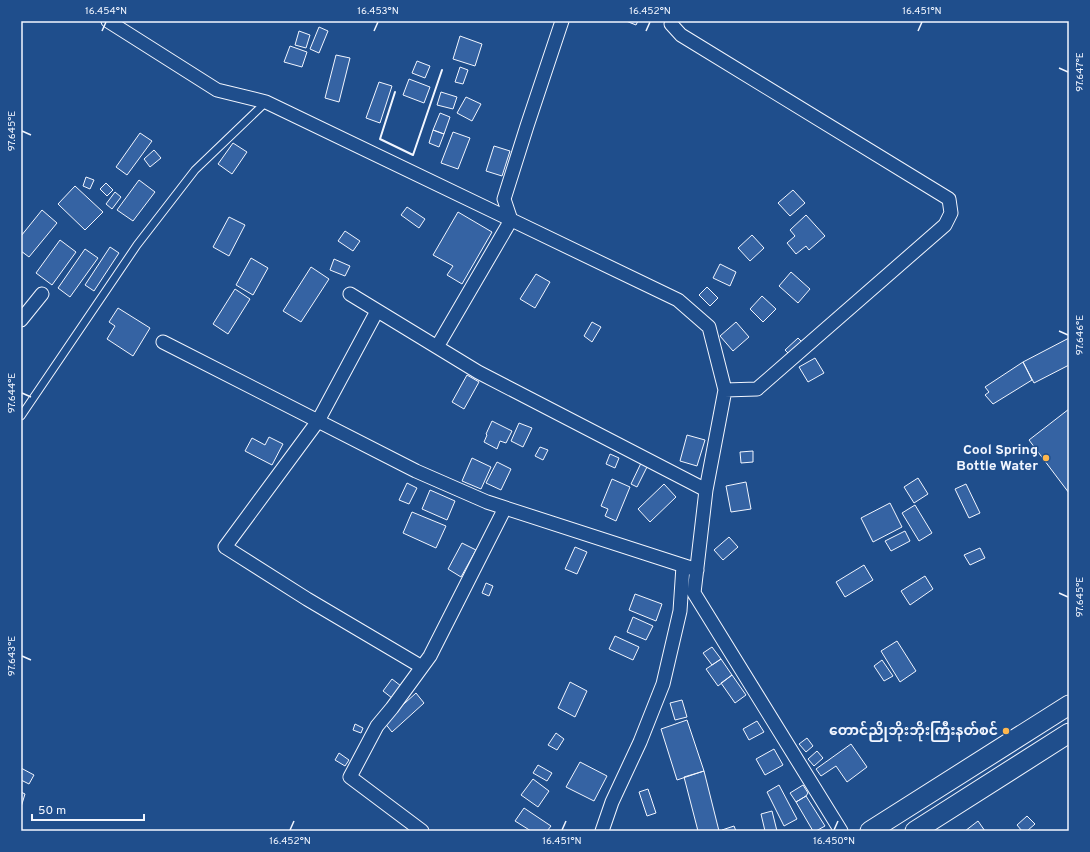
<svg xmlns="http://www.w3.org/2000/svg" width="1090" height="852" font-family="Overpass,'Noto Sans Myanmar',sans-serif">
  <style>
    .building { fill: #3563a3; stroke: #f2f6ff }
    .lines { fill: none; stroke-linecap: round; stroke-linejoin: round }
    .service-casing { stroke: #f2f6ff; stroke-width: 9 }
    .minor-casing { stroke: #f2f6ff; stroke-width: 15 }
    .secondary-casing { stroke: #f2f6ff; stroke-width: 21 }
    .service { stroke: #1f4e8c; stroke-width: 7 }
    .minor { stroke: #1f4e8c; stroke-width: 13 }
    .secondary { stroke: #1f4e8c; stroke-width: 19 }
    .wall { stroke: #f2f6ff; stroke-width: 2 }
    .ticks { fill: none; stroke: #f2f6ff; stroke-width: 1.5 }
    .poi-dot { fill: #ffb74d; stroke: #1f4e8c; stroke-width: 1.5 }
    .labels { text-anchor: middle; dominant-baseline: central; stroke-width: 3; stroke-linejoin: round; paint-order: stroke }
    .poi-label { font-size: 14px; font-weight: bold; fill: #f2f6ff; stroke: #1f4e8c; text-anchor: end }
    .neatline { fill: none; stroke: #f2f6ff; stroke-width: 1.5 }
    .ticks-label { font-size: 10px; text-anchor: middle; fill: #f2f6ff }
  </style>
  <rect width="100%" height="100%" fill="#1f4e8c"/>
  <path class="building" d="M626,21h12l-2,4z
    M319,27l9,4 -9,22 -9,-4z
    M299,31l11,4 -4,13 -11,-3z
    M460,36l22,8 -7,22 -22,-7z
    M290,46l17,6 -5,15 -18,-5z
    M336,55l14,3 -11,44 -14,-4z
    M417,61l13,5 -5,12 -13,-5z
    M460,67l8,3 -5,14 -8,-2z
    M409,79l21,8 -6,16 -21,-8z
    M379,82l13,4 -12,37 -14,-5z
    M441,92l16,5 -4,12 -16,-4z
    M466,97l15,7 -9,17 -15,-8z
    M440,113l10,4 -6,17 -11,-4z
    M433,130l11,4 -5,13 -10,-4z
    M453,132l17,6 -12,31 -17,-6z
    M140,133l12,8 -25,34 -11,-8z
    M233,143l14,9 -15,22 -14,-10z
    M494,146l16,5 -8,25 -16,-5z
    M154,150l7,8 -11,9 -6,-8z
    M86,177l8,3 -4,9 -7,-3z
    M139,180l16,12 -22,29 -16,-11z
    M106,183l7,7 -6,6 -7,-7z
    M75,186l28,26 -18,18 -27,-26z
    M793,190l12,13 -15,13 -12,-13z
    M115,192l6,5 -9,12 -6,-5z
    M407,207l18,12 -6,9 -18,-13z
    M42,210l15,13 -28,34 -8,-6v-15z
    M458,212l34,20 -30,52 -15,-9 6,-9 -20,-11z
    M806,215l19,21 -16,14 -3,-4 -10,8 -9,-11 8,-7 -5,-6z
    M229,217l16,8 -16,31 -16,-9z
    M345,231l15,10 -7,10 -15,-10z
    M752,235l12,13 -14,13 -12,-13z
    M60,240l16,12 -24,33 -16,-12z
    M110,247l9,6 -25,38 -9,-6z
    M85,249l13,9 -28,39 -12,-9z
    M251,258l17,10 -15,27 -17,-10z
    M334,259l16,7 -5,10 -15,-6z
    M720,264l16,8 -6,14 -17,-8z
    M311,267l18,12 -28,43 -18,-11z
    M791,272l19,17 -12,14 -19,-17z
    M536,274l14,8 -15,26 -15,-9z
    M707,287l11,11 -8,8 -11,-11z
    M235,289l15,10 -22,35 -15,-10z
    M762,296l14,13 -13,13 -13,-13z
    M118,308l32,20 -17,28 -26,-17 8,-13 -6,-4z
    M592,322l9,5 -9,15 -8,-6z
    M736,322l13,15 -16,14 -13,-15z
    M798,338l4,4 -13,12 -4,-4z
    M1069,338v27l-35,18 -11,-21z
    M815,358l9,15 -16,9 -9,-15z
    M1023,362l9,18 -39,24 -8,-9 4,-3 -4,-5z
    M467,375l12,7 -15,27 -12,-7z
    M1069,409v84l-40,-53z
    M492,421l20,10 -6,12 -6,-2 -3,8 -13,-7 3,-7 -1,-1z
    M519,423l13,5 -9,19 -12,-6z
    M687,435l18,5 -8,26 -17,-5z
    M269,437l14,7 -11,21 -27,-14 7,-13 13,7z
    M540,447l8,3 -5,10 -8,-4z
    M753,451v11l-12,1 -1,-11z
    M610,454l9,4 -4,10 -9,-4z
    M472,458l19,9 -10,22 -19,-8z
    M642,461l6,4 -11,22 -6,-3z
    M497,462l14,7 -10,21 -15,-7z
    M918,478l10,16 -14,9 -10,-16z
    M612,479l18,8 -14,34 -11,-5 3,-7 -7,-3z
    M746,482l5,27 -20,3 -5,-26z
    M407,483l10,5 -8,16 -10,-4z
    M664,484l12,13 -26,25 -12,-13z
    M966,484l14,29 -11,5 -14,-29z
    M430,490l25,11 -8,19 -25,-11z
    M890,503l12,24 -29,15 -12,-24z
    M915,505l17,28 -13,8 -17,-28z
    M412,512l34,14 -10,22 -33,-15z
    M905,531l5,10 -19,10 -6,-10z
    M729,537l9,10 -15,13 -9,-10z
    M462,543l14,7 -15,27 -13,-8z
    M575,547l12,5 -10,22 -12,-5z
    M980,548l5,10 -15,7 -6,-10z
    M864,565l9,15 -28,17 -9,-15z
    M925,576l8,13 -23,16 -9,-14z
    M486,583l7,3 -4,10 -7,-3z
    M635,594l27,10 -6,17 -27,-11z
    M633,617l20,9 -7,14 -19,-8z
    M615,636l24,11 -6,13 -24,-11z
    M897,641l19,30 -16,11 -19,-31z
    M712,647l9,12 -9,6 -9,-12z
    M721,659l11,16 -14,11 -12,-17z
    M882,660l11,16 -9,5 -10,-15z
    M732,675l14,20 -11,8 -14,-20z
    M392,679l9,7 -9,12 -9,-7z
    M570,682l17,9 -12,26 -17,-9z
    M416,693l8,10 -32,29 -8,-10z
    M682,700l5,17 -12,3 -5,-17z
    M687,720l17,51 -27,9 -16,-51z
    M757,721l7,11 -15,8 -6,-11z
    M355,724l8,4 -2,5 -8,-3z
    M556,733l8,6 -7,11 -9,-5z
    M807,738l6,8 -7,6 -7,-8z
    M851,744l16,23 -20,15 -11,-16 -15,10 -5,-7z
    M774,749l9,16 -18,10 -9,-16z
    M817,751l6,7 -9,8 -6,-7z
    M339,753l10,7 -4,6 -10,-6z
    M580,762l27,14 -13,25 -28,-14z
    M538,765l14,8 -5,8 -14,-8z
    M21,768l13,7 -5,9 -8,-4z
    M704,771l15,60h-21l-14,-54z
    M533,779l16,12 -11,16 -17,-12z
    M779,785l18,34 -13,7 -17,-34z
    M803,785l5,8 -2,3 -10,6 -6,-9z
    M648,789l8,24 -9,3 -8,-24z
    M21,792l4,2 -4,13z
    M806,796l19,30 -9,5h-3l-17,-29z
    M524,808l27,18 -4,5h-16l-16,-10z
    M772,811l5,20h-12l-4,-17z
    M1027,816l8,8 -8,7h-5l-5,-6z
    M978,821l7,10h-20z
    M734,826l2,5h-13l-1,-1z"/>
  <g class="lines">
    <g class="service-casing">
      <path id="service" d="M21,416l116,-171 58,-75 71,-68"/>
    </g>
    <g class="minor-casing">
      <path id="minor" d="M108,21l109,69 49,12 412,198 31,27 16,63 -19,100 -12,103 147,238
        M671,24l10,11 268,164 2,14 -6,12 -188,164 -32,1
        M350,294l128,78 228,118
        M377,311l-59,110 -93,126 82,52 115,68
        M21,320l21,-26
        M163,342l253,129 71,31 210,68
        M437,347l74,-127 -7,-21 23,-73 35,-105
        M422,831l-72,-54 27,-51 15,-18 38,-52 75,-148
        M602,831l10,-29 28,-60 23,-58 17,-73 3,-45"/>
    </g>
    <g class="secondary-casing">
      <path id="secondary" d="M870,831l199,-126
        M915,831l154,-98"/>
    </g>
    <use href="#service" class="service"/>
    <use href="#minor" class="minor"/>
    <use href="#secondary" class="secondary"/>
    <path class="wall" d="M395,92l-15,47 33,16 29,-85"/>
  </g>
  <path class="ticks" d="M102,31l4,-9M374,31l4,-9M646,31l4,-9M918,31l4,-9M1059,68l9,4M22,131l9,4M1059,331l9,4M22,393l9,4M1059,593l9,4M22,656l9,4M290,830l4,-9M562,830l4,-9M834,830l4,-9"/>
  <g class="poi-dot">
    <circle cx="1046" cy="458" r="4"/>
    <circle cx="1006" cy="731" r="4"/>
  </g>
  <g class="labels">
    <g class="poi-label">
      <text x="1038" y="450">Cool Spring<tspan x="1038" dy="16">Bottle Water</tspan></text>
      <text x="998" y="731">တောင်ညိုဘိုးဘိုးကြီးနတ်စင်</text>
    </g>
  </g>
  <rect width="1090" height="852" fill="none" stroke="#1f4e8c" stroke-width="44"/>
  <path d="M32 814v6h112v-6" fill="none" stroke="#f2f6ff" stroke-width="2"/>
  <text x="38" y="814" font-size="12" fill="#f2f6ff" stroke="#1f4e8c" stroke-width="3" paint-order="stroke">50 m</text>
  <rect x="22" y="22" width="1046" height="808" class="neatline"/>
  <g class="ticks-label">
    <text x="106" y="14">16.454°N</text>
    <text x="378" y="14">16.453°N</text>
    <text x="650" y="14">16.452°N</text>
    <text x="922" y="14">16.451°N</text>
    <text transform="translate(1079 72) rotate(-90)" y="4">97.647°E</text>
    <text transform="translate(11 131) rotate(-90)" y="4">97.645°E</text>
    <text transform="translate(1079 335) rotate(-90)" y="4">97.646°E</text>
    <text transform="translate(11 393) rotate(-90)" y="4">97.644°E</text>
    <text transform="translate(1079 597) rotate(-90)" y="4">97.645°E</text>
    <text transform="translate(11 656) rotate(-90)" y="4">97.643°E</text>
    <text x="290" y="844">16.452°N</text>
    <text x="562" y="844">16.451°N</text>
    <text x="834" y="844">16.450°N</text>
  </g>
</svg>
